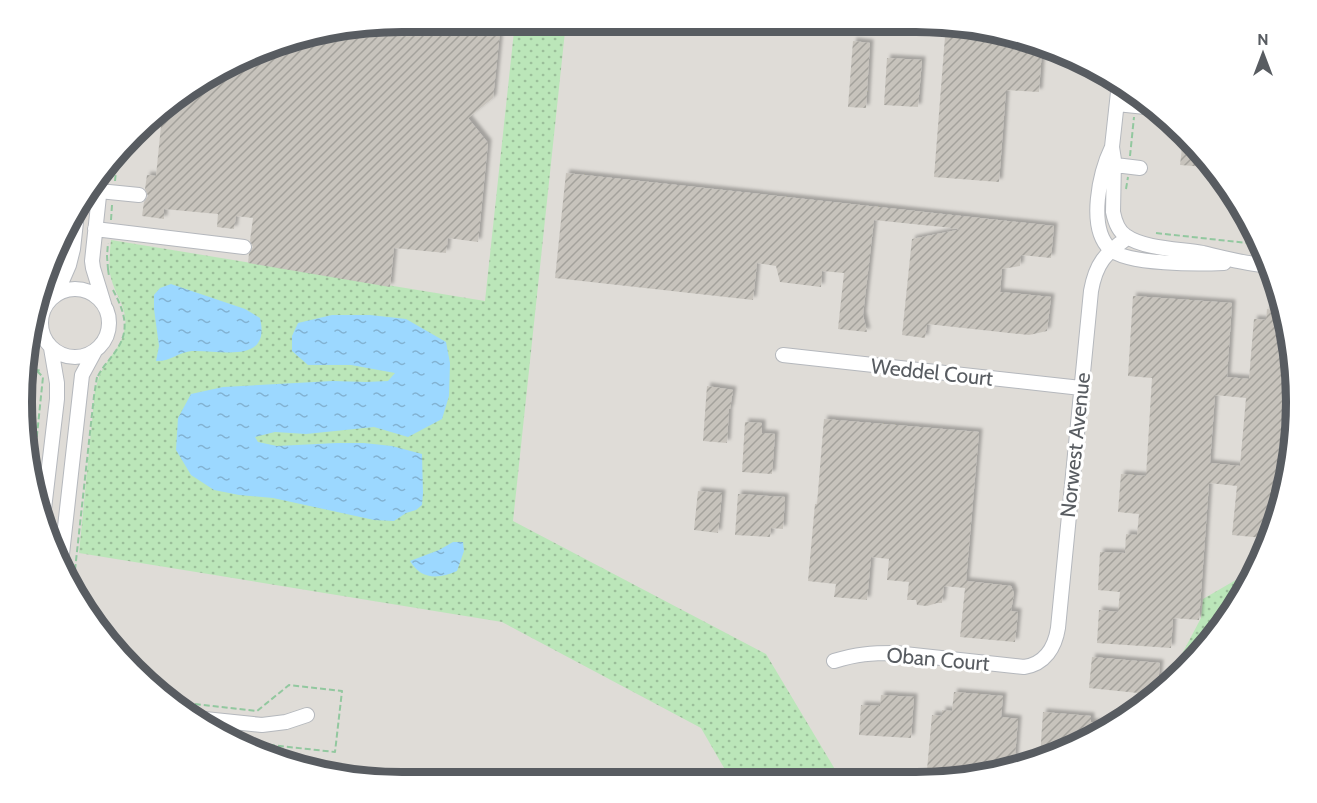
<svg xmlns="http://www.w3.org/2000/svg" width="1317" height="803" font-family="Cabin,sans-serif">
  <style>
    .industrial { fill: #dfdcd7 }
    .park { fill: url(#park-dots) }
    .water { fill: url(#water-ripples) }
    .building { fill: url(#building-hatch); fill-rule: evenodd; filter: url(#shadow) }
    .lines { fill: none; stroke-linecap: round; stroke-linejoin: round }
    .minor-casing { stroke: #b5b8bd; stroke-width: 16 }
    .path { stroke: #92c89f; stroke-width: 2; stroke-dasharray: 6 3; stroke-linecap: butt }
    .minor { stroke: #fff; stroke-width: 14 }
    .labels { text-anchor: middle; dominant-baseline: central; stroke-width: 6; stroke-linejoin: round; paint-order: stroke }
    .street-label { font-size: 21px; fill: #585c61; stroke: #fff }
    .rim { fill: none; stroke: #585c61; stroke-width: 8 }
  </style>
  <defs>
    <pattern id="park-dots" width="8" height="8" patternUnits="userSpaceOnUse" patternTransform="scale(1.5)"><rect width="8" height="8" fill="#bbe6b9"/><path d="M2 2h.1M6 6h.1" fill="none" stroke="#9bbe9a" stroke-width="1.8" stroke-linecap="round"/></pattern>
    <pattern id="water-ripples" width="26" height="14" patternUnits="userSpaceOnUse" patternTransform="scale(1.5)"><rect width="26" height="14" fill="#9cd8ff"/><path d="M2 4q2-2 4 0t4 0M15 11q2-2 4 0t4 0" fill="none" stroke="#82b2d2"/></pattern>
    <pattern id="building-hatch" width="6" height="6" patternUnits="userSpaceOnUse" patternTransform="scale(1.5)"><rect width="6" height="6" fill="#c7c3bc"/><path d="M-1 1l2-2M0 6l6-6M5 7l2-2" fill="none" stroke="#a4a29c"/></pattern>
    <filter id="shadow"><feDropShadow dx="3.5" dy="-3.5" stdDeviation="1.5" flood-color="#0004"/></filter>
  </defs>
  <rect width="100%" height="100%" fill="#ece9df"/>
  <path class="industrial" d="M402,21l563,3 96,26 86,49 98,112 48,140 -10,149 -65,133 -113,98 -91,38 -73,12 -589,-2 -96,-26 -86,-49 -85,-91 -44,-90 -20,-122 20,-121 58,-110 71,-71 110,-58z"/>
  <path class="park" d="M515,22h51l-53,499 253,133 76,127 -111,-1 -30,-52 -199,-106 -423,-69 16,-162c2,-8 4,-15 8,-23 9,-14 20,-24 22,-41 3,-19 -10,-32 -14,-49 -3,-12 -1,-26 0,-38l374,61z
    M1246,574l-28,59 -46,40 29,-55 2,-19z"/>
  <path class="water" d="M171,284l74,25 15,9c11,47 -39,32 -68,33 -13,1 -23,11 -36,10l3,-15 -5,-37v-14l6,-7z
    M332,315h38l36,4 40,23 4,21 -1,33 -7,23 -34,18 -34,-10 -68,7 -31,-2 -20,5 3,5 19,4 59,-3h28l28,3 30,8 1,39 -1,12 -6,5 -10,3 -12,8 -20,-1 -101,-22 -34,-3 -25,-5 -23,-15 -15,-25 2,-32 13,-24 32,-7 110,-6 33,1 22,-1 7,-8 -44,-8h-43l-16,-14v-15l6,-13z
    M453,542h10l1,9 -7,20c-18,8 -36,9 -47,-10l29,-11z"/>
  <path class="building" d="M402,21l99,1 -8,76 -25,20 20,25 -10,99 -30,-4 -2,15 -52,-5 -4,39 -142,-24 1,-9 4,-7 -3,-6 3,-23 -17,-2 -2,13 -17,-2 1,-13 -54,-5v10l-22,-3 2,-14 4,-6 -3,-7 2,-14 9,1 7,-70 7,-7 110,-58z
    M946,24h19l51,14 -1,9 27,2 -3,43 -33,-2 -7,92 -65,-5z
    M853,41l17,2 -4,65 -18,-1z
    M887,58l35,2 -4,47 -34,-2z
    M1183,140l10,12 13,15 -26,-2z
    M566,173l488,53 -3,32 -30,-3 -1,11 -18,3 -2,23 51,5 -4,34 -18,4 -102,-11 -2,14 -23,-3 10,-96 50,-10 -88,-9 -11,95 4,17 -29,-3 6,-56 -22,-2 -1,16 -41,-5 -4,-16 -19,-3 -4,37 -198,-22z
    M1133,296l99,7 -5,74 22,2 5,-60 12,1 1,-11 12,1 14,41 -10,149 -19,38 -32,-3 5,-49 -28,-3 -10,137 -26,-2 -2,30 -74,-5 2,-33 19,2 2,-20 -22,-2 2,-38 25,1 1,-19 11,1 2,-21 -21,-2 3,-38 25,2 6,-98 -24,-2zM1215,395l31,3 -6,68 -30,-3z
    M707,386l26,4 -3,19h-1l-2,34 -24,-2z
    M824,419l155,13 -13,149 45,5 3,7 -3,18 7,1 -3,30 -55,-5 5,-49 -21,-2 -2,17h-5l-10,3 -10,-1 -1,-5h-9l2,-18 -22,-2 2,-21 -18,-2 -4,43 -33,-3 2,-13 -28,-3 7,-77h2z
    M745,422l17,1v10l13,1 -3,40 -30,-2z
    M698,491l24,2 -4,40 -24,-3z
    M738,494l47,3 -2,32 -12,-1 -1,9 -35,-2z
    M1092,657l68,6 -2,22 -10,9 -59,-6z
    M954,692l49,4 -2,21 17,2 -4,50 -73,12h-15l6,-66 10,1v-6l10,1z
    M881,695l33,2 -3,41 -52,-3 2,-30 19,1z
    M1043,712l48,4v6l23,2 -9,7 -65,27z"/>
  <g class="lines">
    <g class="minor-casing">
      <path id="minor" d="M1119,83l-7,64 2,13 -1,52c2,10 5,19 13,24 18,13 55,13 77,17 21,5 40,10 60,12
        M1117,104l38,4
        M1112,147c-12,25 -25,80 -2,102 17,16 90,15 114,14
        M1107,164l33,4
        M102,168l-10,93 1,7 11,36
        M99,191l40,4
        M95,229l149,18
        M41 323a34 34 0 1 1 68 0a34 34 0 1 1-68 0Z
        M56,295l13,-30 4,-16 4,-36
        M783,355l298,33
        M42,526l15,-127v-16l-6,-35
        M61,563l21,-188 13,-24
        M834,661c23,-7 37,-8 61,-8l129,14c21,-3 31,-20 34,-39l33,-337c5,-28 14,-37 36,-53
        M195,718l67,7 24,-3 21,-7"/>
    </g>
    <path class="path" d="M1130,156l4,-39
      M115,181l3,-30
      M1126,189l2,-12
      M111,220l1,-15
      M1156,233l100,11
      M107,269h1l-1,-13 1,-13
      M108,269l1,7
      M46,271l10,-7 1,-15
      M28,362l8,8 6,1
      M98,376c6,-12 16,-20 22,-32 10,-19 2,-37 -7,-54
      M33,473l10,-96 -7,-7
      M73,588l21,-192 3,-19
      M168,701l89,10 32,-26 53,6 -7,61 -101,-11"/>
    <use href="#minor" class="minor"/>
  </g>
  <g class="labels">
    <g class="street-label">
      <text transform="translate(932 372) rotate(6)">Weddel Court</text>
      <text transform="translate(1075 445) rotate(-84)">Norwest Avenue</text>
      <text transform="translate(938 659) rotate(5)">Oban Court</text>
    </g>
  </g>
  <path d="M0 0H1317V803H0ZM402 32H916A370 370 0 0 1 1286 402V402A370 370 0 0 1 916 772H402A370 370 0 0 1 32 402V402A370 370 0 0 1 402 32Z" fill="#fff" fill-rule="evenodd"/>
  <path class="rim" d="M402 32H916A370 370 0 0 1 1286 402V402A370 370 0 0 1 916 772H402A370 370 0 0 1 32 402V402A370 370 0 0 1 402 32Z"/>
  <g transform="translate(1263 54)" stroke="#ffffff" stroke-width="4.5" paint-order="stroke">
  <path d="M0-4.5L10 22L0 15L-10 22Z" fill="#585c61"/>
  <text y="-9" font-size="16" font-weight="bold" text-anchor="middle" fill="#585c61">N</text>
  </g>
</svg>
